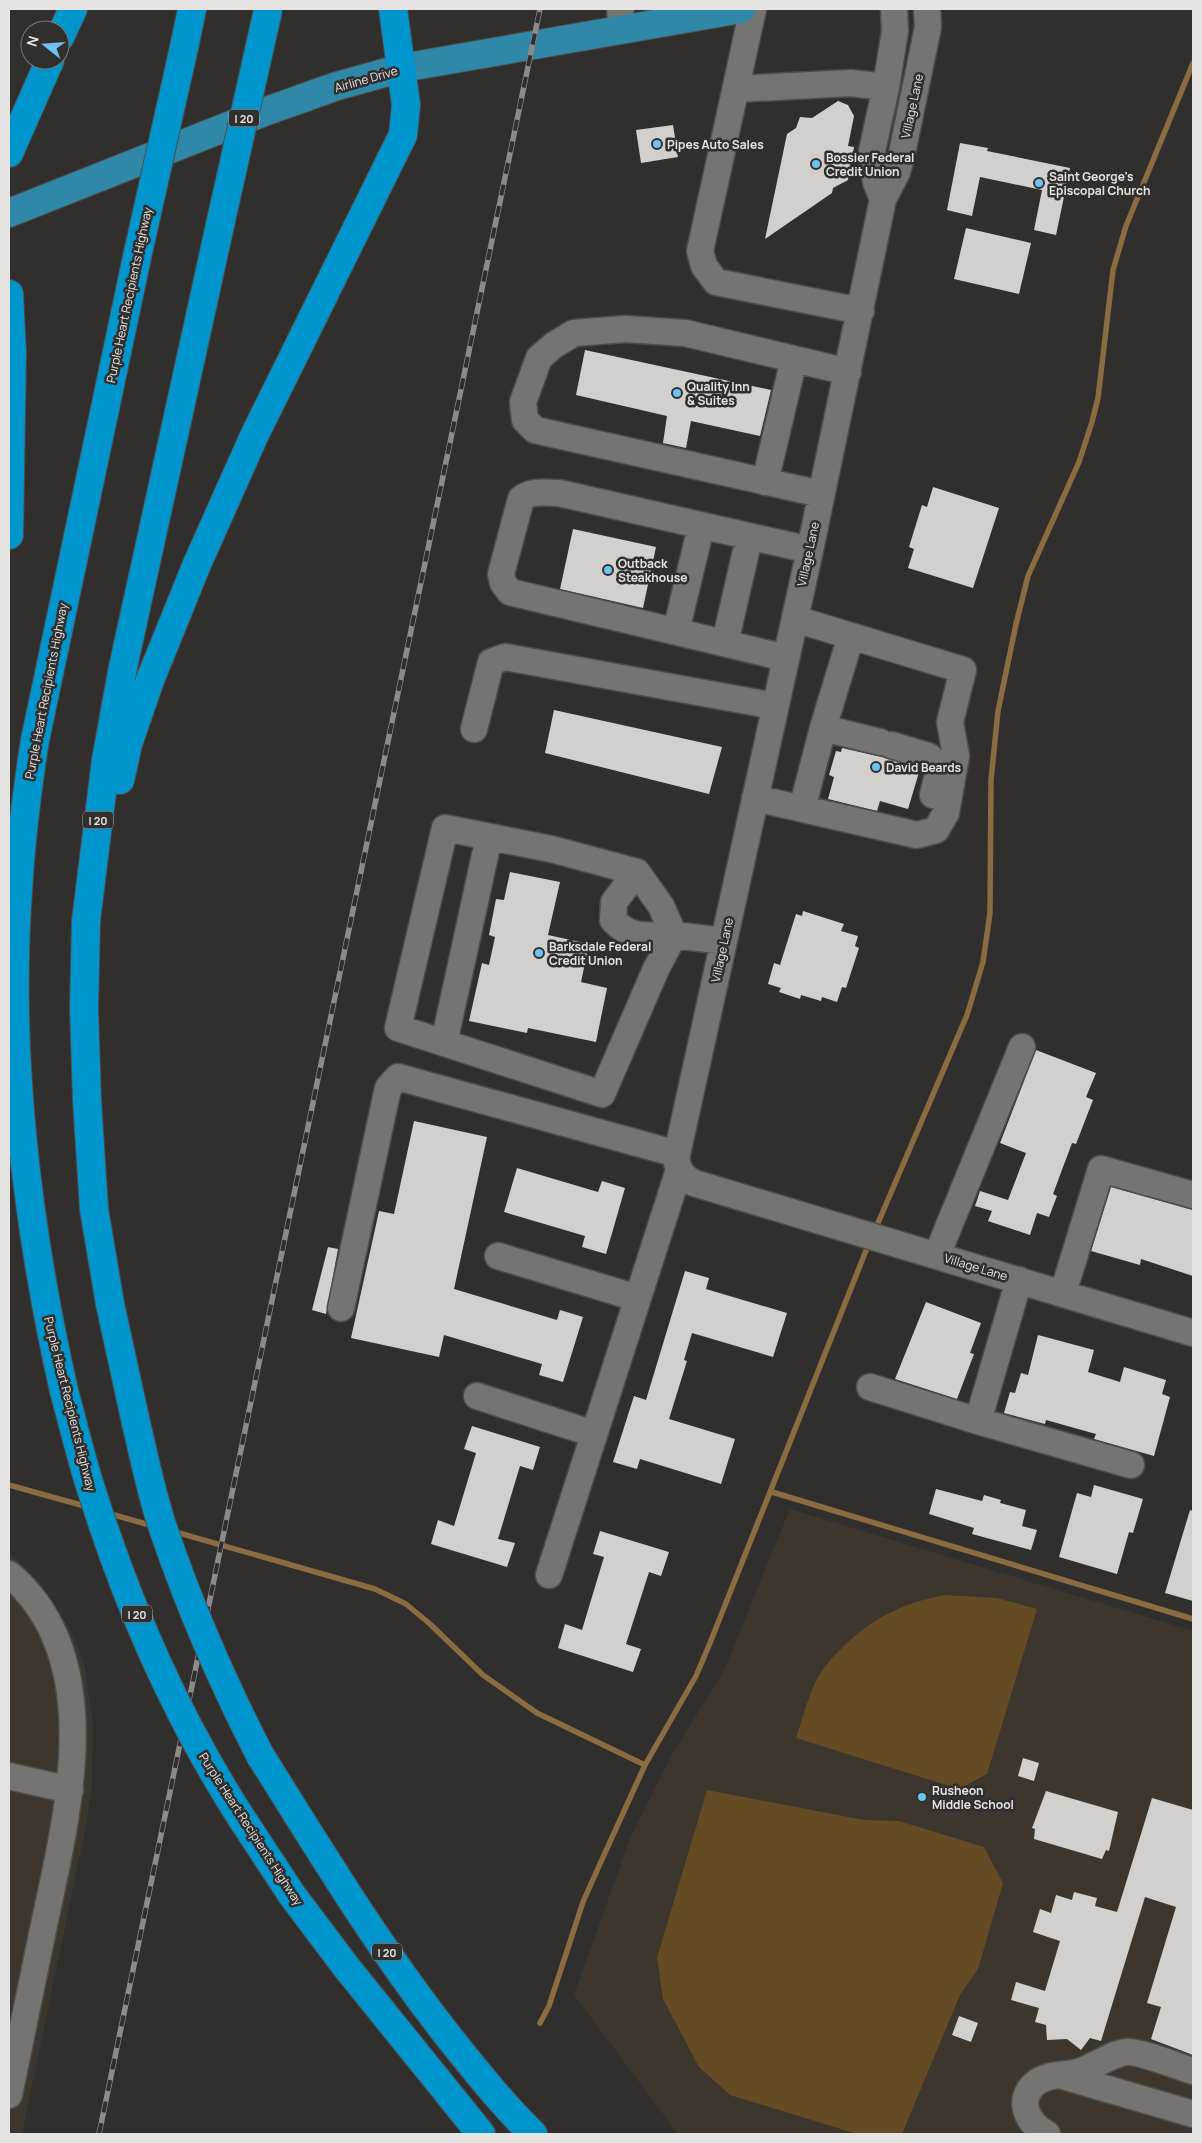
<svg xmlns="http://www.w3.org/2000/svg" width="1202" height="2143" font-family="Manrope,sans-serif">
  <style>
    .built { fill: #3c362e }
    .green { fill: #644b24 }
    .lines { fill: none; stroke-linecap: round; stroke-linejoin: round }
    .stream { stroke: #8b6c40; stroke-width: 5.5 }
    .building { fill: #d2d0cc }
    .minor-casing { stroke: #4e4d4a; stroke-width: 29 }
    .major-casing { stroke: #4e4d4a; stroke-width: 30 }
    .highway-casing { stroke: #4e4d4a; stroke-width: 30 }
    .minor { stroke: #767471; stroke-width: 26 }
    .major { stroke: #2f88a8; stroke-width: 28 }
    .highway { stroke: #0095cc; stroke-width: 28 }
    .rail-casing { stroke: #8c8b89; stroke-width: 5.5 }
    .rail { stroke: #312f2d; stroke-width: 4; stroke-dasharray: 11; stroke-linecap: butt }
    .highway-bridge-casing { stroke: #4e4d4a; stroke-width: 30; stroke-linecap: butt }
    .highway-bridge { stroke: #0095cc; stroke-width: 28 }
    .poi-dot { fill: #6bc3f2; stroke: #312f2d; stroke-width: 2 }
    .labels { text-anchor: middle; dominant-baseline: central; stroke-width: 5; stroke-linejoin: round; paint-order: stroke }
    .shield { fill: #312f2d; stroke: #afaeac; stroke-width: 1 }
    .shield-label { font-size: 11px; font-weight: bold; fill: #e5e4e2 }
    .street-label { font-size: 12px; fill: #e5e4e2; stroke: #312f2d }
    .poi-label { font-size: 12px; font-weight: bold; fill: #e5e4e2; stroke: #312f2d; text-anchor: start }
  </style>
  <rect width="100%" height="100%" fill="#312f2d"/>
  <path class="built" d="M790,1509l403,122v503h-515l-104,-139 57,-159 39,-78 54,-88z
    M9,1552l30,30 32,49 13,32 9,60 -1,62 -5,36 -65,313h-13z"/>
  <path class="green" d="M944,1595l53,3 40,11 -50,165 -28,15 -163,-51c6,-18 11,-37 19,-55 6,-13 17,-26 28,-36 31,-30 58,-43 101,-52z
    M707,1790l157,30 35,1 85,26 19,36 -25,86 -18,26 -58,139h-45l-127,-39 -31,-28 -36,-68 -6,-41z"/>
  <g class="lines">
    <path class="stream" d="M875,1230l92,-215 16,-53 7,-49 1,-133 7,-69 18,-87 12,-48 51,-114 13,-40 6,-24 15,-128 13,-44 67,-163
      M9,1485l79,22
      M772,1492l421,127
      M107,1513l46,13
      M172,1531l203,58 31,15 24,20 53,51 54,38 108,52
      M540,2023l9,-17 34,-104 16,-36 46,-101 51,-89 14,-33 159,-400"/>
  </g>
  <path class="building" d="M838,101l10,4 6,11 -6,30 6,1 -6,33 -15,8 -1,5 -67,46 22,-105 9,-6 4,-11 12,1z
    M673,125l5,32 -37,6 -5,-33z
    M960,143l28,5 -1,3 83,17 -14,67 -22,-5 8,-40 -62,-13 -8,39 -25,-6z
    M966,228l65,15 -12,51 -65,-15z
    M585,350l186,40 -11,46 -69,-15 -5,27 -23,-5 4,-27 -91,-21z
    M933,487l66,21 -26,80 -65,-20 6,-19 -5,-2 13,-42 5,2z
    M573,529l83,18 -13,61 -83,-19z
    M554,710l168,37 -13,47 -164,-41z
    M842,748l40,9 38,12 -12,40 -28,-8 -3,10 -49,-12 6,-22 -5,-2 7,-24 5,1z
    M510,872l50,10 -12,53 41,9 -8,38 26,6 -11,54 -68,-14 -1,5 -58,-12 13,-58 7,2 6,-28 -6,-2 7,-36 8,1z
    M803,911l41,13 -3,7 17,5 -3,10 4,2 -13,40 -4,-1 -5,15 -15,-5 -1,4 -20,-6 -1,4 -21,-7 2,-4 -13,-4 6,-21 6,2 16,-51 6,2z
    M1036,1050l60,23 -10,24 7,3 -17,44 -4,-1 -19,51 4,2 -8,21 -12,-4 -7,22 -42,-14 4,-10 -17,-5 5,-15 28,9 18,-47 -26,-10z
    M414,1121l73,16 -33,152 103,31 3,-10 23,7 -20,65 -24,-7 3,-11 -98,-29 -5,22 -88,-19 28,-127 15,3z
    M517,1168l81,24 4,-11 23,7 -19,66 -24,-7 3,-11 -81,-24z
    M1111,1187l82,23v66l-52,-17 -1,6 -49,-14z
    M328,1247l10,2 -12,65 -14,-4z
    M685,1271l24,7 -3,11 81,24 -14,44 -81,-24 -8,27 3,1 -18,58 66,20 -14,45 -81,-25 -3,10 -24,-7 21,-66 12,4z
    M926,1302l55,21 -11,30 4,1 -17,45 -62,-20z
    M1038,1335l56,15 -6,22 32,10 4,-15 42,13 -4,14 8,3 -16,59 -60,-17 2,-5 -50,-14 -1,4 -41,-11 6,-21 5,1 6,-20 7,2z
    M472,1426l68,21 -7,23 -13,-4 -22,73 17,4 -8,24 -76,-23 7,-24 16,6 22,-73 -12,-4z
    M1094,1485l49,14 -10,34 -4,-1 -12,42 -58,-17 18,-64 14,4z
    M936,1489l46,12 2,-6 17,5 -1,3 26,7 -4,16 15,4 -6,20 -59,-16 2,-6 -45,-14z
    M1190,1510l3,1v90l-28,-8z
    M600,1531l69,21 -8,24 -12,-4 -23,72 15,5 -8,23 -75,-24 7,-24 17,6 22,-73 -11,-3z
    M1023,1758l16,5 -5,18 -16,-5z
    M1046,1791l72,21 -9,39 -3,-1 -4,9 -68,-20 1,-10 -3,-1z
    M1152,1798l41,12v245l-42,-16 10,-32 -14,-4 29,-96 -31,-10 -44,144 -11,-3 -9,12 -14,-11 -20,1 -1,-15 -11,-3 4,-14 -28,-8 5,-18 29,9 15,-50 -27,-9 7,-23 11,4 5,-18 16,5 2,-8 23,6 -2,8 22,6z
    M959,2016l19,7 -7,19 -19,-7z"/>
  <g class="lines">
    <g class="minor-casing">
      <path id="minor" d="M620,9l2,19
        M753,9l-53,242 4,15 12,16 145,29
        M927,9l1,18 -27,131 -4,14 -14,27 -73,351 -133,604c-2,13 5,23 17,29l499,150
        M736,89l114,-6 36,4
        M883,199l-7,-17 -4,-31 14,-64 9,-56 -1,-22
        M765,482l29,-123
        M821,494l-286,-64 -10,-10 -2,-18 16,-44 15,-13 20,-12 51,-4 60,4 163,39
        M795,619l56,17
        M676,631l25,-104
        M725,643l24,-105
        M786,658l-276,-66 -7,-9 -2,-9 20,-75c10,-9 25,-6 38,-6l251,57
        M823,728l57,14
        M474,729l17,-67 14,-5 270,49
        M891,745l37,11 12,10 -7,29
        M755,798l162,37 19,-5 10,-17 10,-57 -6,-34 13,-52 -112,-34 -28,92 -21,81
        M637,872l-23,30 -1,18c18,20 36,15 61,15l-13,-29 -24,-34 -86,-23 -106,-21 -47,200 204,66 54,-125 18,-34 50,6
        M444,1043l45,-206
        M937,1255l85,-208
        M498,1256l139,42
        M1063,1293l38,-124 92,26
        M341,1308l47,-220 10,-11 279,77
        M870,1387l108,34 41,-141
        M477,1396l117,38
        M978,1421l153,44
        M9,1574c100,84 58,242 35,351 -12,57 -24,114 -35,170
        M549,1575l130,-405
        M9,1776l61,14
        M1063,2076l130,38
        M1047,2134c-20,-11 -32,-35 -10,-52 12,-9 31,-6 44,-11 15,-5 31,-18 46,-19 13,-1 52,15 66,19"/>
    </g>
    <g class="major-casing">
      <path id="major" d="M9,213l255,-101 73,-26 65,-18 339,-59"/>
    </g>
    <g class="highway-casing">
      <path id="highway" d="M60,37l13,-28
        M185,43l7,-34
        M9,153l41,-93
        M9,294l3,59 -3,182
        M120,780l8,-36 22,-64 47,-116 58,-130 148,-299 3,-30 -13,-96
        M64,1391c-37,-164 -58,-333 -46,-501 3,-51 9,-100 17,-150l102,-483
        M136,1423l-26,-119 -16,-95 -7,-109 -3,-91 2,-88 20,-161 17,-93 97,-442
        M260,1755c62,99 123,200 196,291 25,31 49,61 77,88
        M244,1822l48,73 55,73 134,166"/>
    </g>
    <use href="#minor" class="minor"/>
    <use href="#major" class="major"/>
    <use href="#highway" class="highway"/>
    <g class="rail-casing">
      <path id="rail" d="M99,2134l441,-2125"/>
    </g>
    <use href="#rail" class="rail"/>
    <g class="highway-bridge-casing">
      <path id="highway-bridge" d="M220,225l48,-215
        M137,257l48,-214
        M64,1391c10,36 18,72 30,107 36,113 85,224 150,324
        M136,1423c9,37 16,75 29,111 26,76 58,149 95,221"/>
    </g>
    <use href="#highway-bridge" class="highway-bridge"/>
  </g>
  <g class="poi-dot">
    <circle cx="657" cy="144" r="5"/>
    <circle cx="816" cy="164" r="5"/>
    <circle cx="1039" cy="183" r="5"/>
    <circle cx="677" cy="393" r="5"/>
    <circle cx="608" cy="570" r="5"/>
    <circle cx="876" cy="767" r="5"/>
    <circle cx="539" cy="953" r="5"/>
    <circle cx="922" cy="1797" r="5"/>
  </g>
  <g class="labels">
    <g class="shield">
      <rect x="229" y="109.5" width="30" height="17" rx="4"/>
      <rect x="83" y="811.5" width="30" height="17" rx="4"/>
      <rect x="122" y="1605.5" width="30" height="17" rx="4"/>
      <rect x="372" y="1943.5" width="30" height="17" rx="4"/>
    </g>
    <g class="shield-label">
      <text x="244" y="118">I 20</text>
      <text x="98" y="820">I 20</text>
      <text x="137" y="1614">I 20</text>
      <text x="387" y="1952">I 20</text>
    </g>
    <g class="street-label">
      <text transform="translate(366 79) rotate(-16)">Airline Drive</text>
      <text transform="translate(912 106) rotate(-78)">Village Lane</text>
      <text transform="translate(129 295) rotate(-78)">Purple Heart Recipients Highway</text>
      <text transform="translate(808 554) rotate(-78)">Village Lane</text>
      <text transform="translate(46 691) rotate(-79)">Purple Heart Recipients Highway</text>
      <text transform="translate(722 950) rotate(-78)">Village Lane</text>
      <text transform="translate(976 1267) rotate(17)">Village Lane</text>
      <text transform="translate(70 1404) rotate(76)">Purple Heart Recipients Highway</text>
      <text transform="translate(251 1829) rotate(57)">Purple Heart Recipients Highway</text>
    </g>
    <g class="poi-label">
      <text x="667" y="144">Pipes Auto Sales</text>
      <text x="826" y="157">Bossier Federal<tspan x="826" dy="14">Credit Union</tspan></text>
      <text x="1049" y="176">Saint George's<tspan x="1049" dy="14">Episcopal Church</tspan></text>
      <text x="687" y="386">Quality Inn<tspan x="687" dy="14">&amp; Suites</tspan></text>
      <text x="618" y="563">Outback<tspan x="618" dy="14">Steakhouse</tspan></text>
      <text x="886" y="767">David Beards</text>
      <text x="549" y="946">Barksdale Federal<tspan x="549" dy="14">Credit Union</tspan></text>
      <text x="932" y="1790">Rusheon<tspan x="932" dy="14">Middle School</tspan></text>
    </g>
  </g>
  <rect width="1202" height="2143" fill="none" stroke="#e5e4e2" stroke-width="20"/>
  <g transform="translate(45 45) rotate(287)"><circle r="24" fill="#312f2d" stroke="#797775"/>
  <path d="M0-4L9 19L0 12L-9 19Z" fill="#6bc3f2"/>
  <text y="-8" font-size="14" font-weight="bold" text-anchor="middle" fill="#e5e4e2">N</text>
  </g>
</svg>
